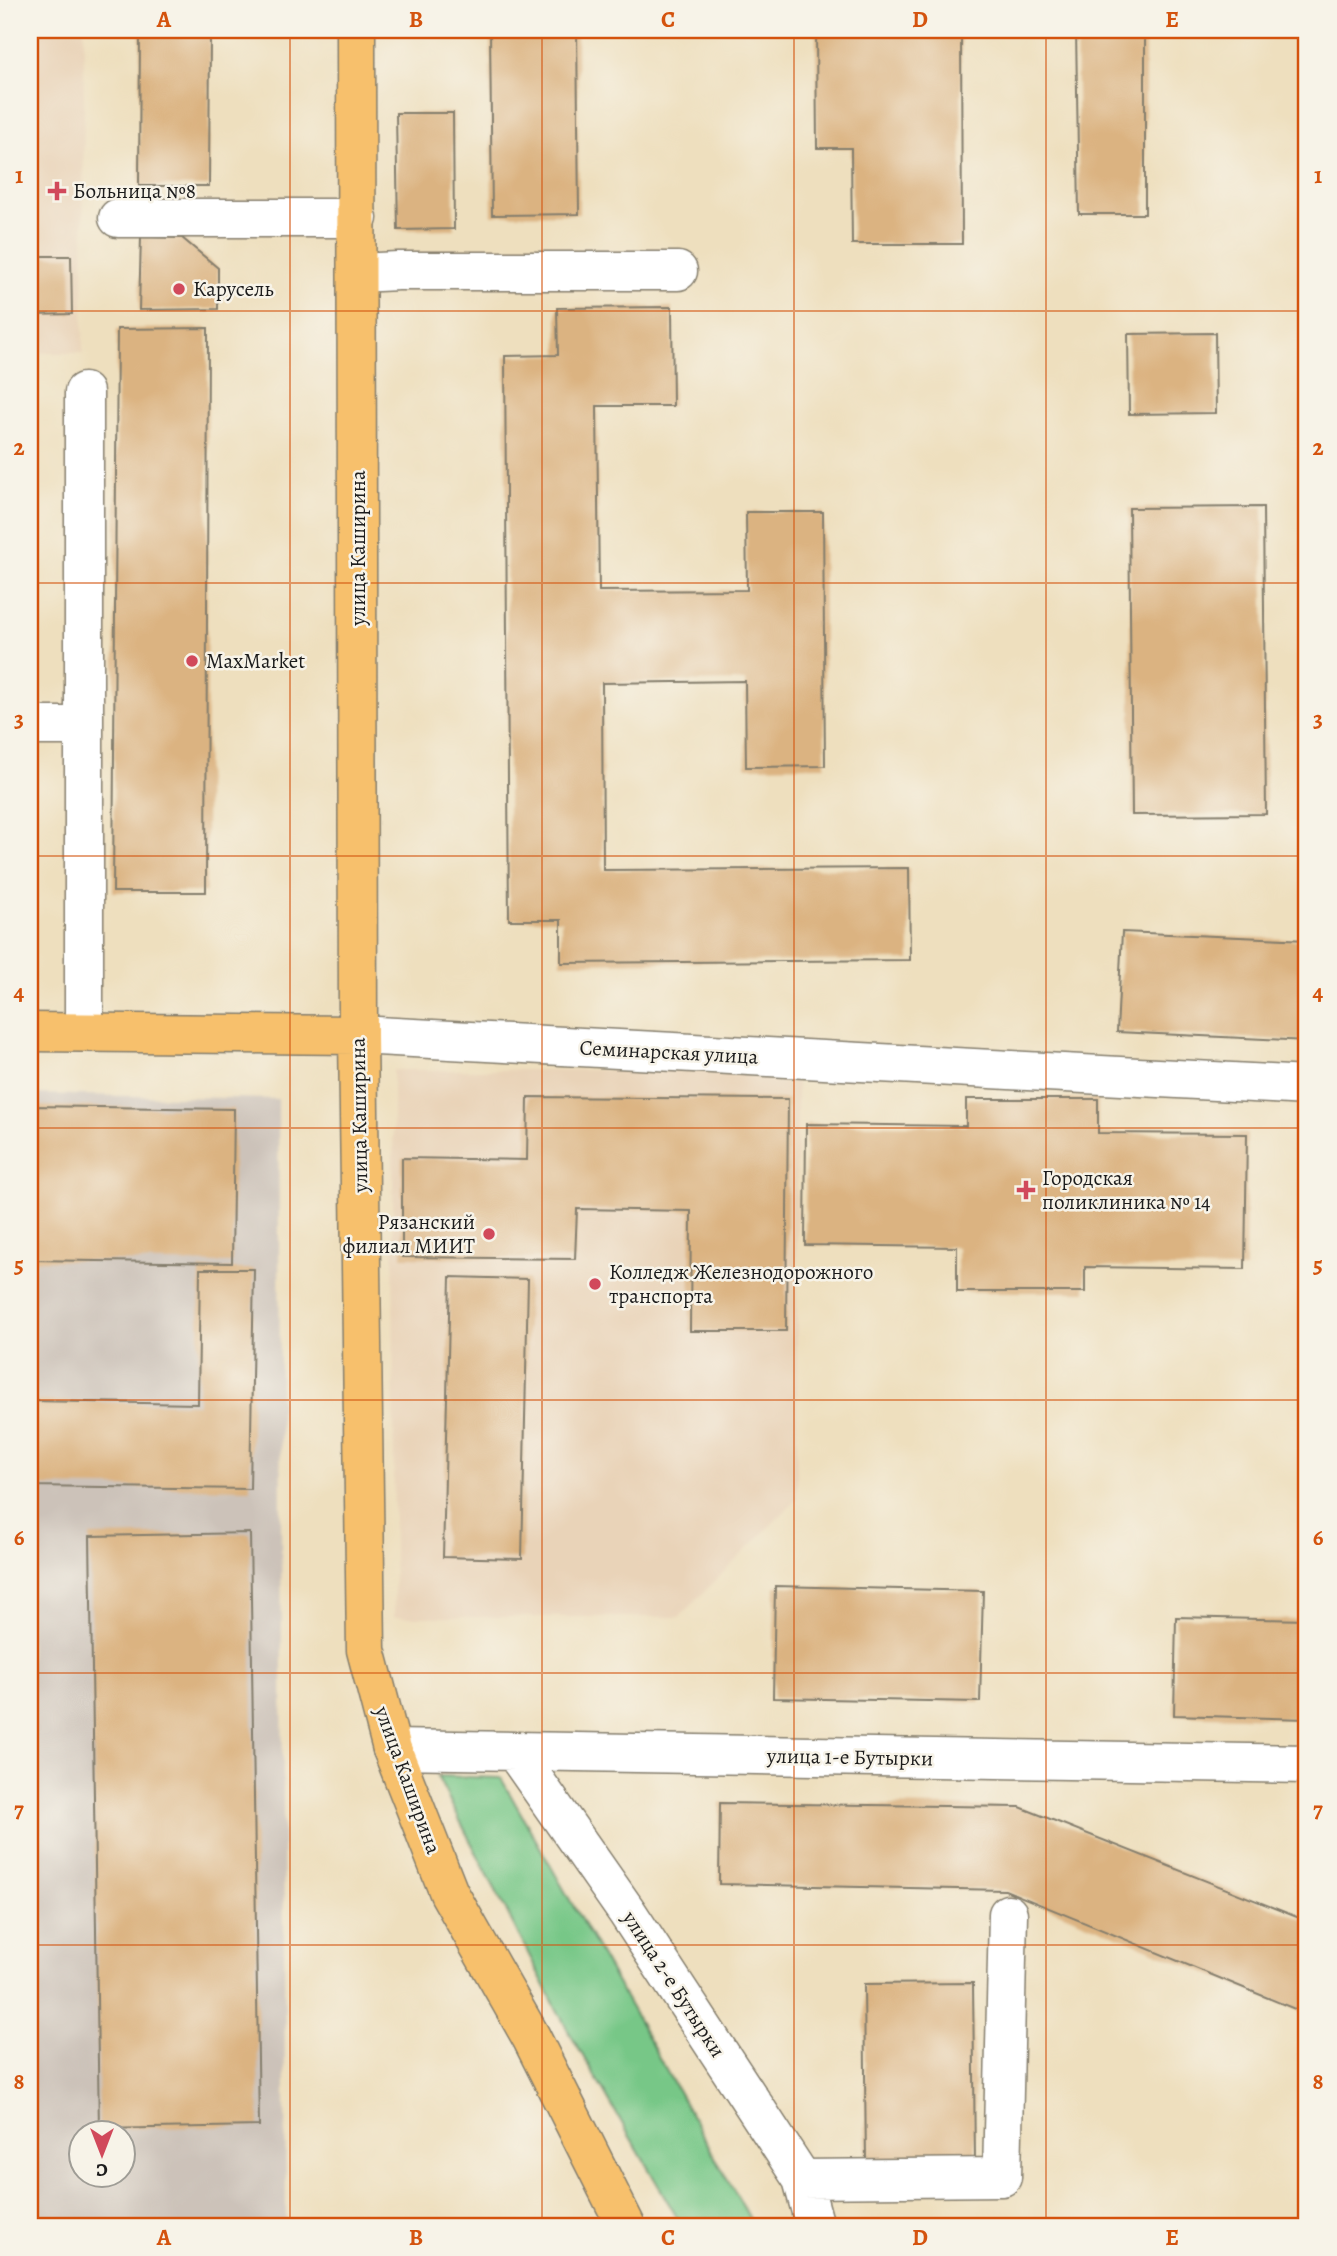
<svg xmlns="http://www.w3.org/2000/svg" width="1337" height="2256" font-family="Alegreya,serif">
  <style>
    .built { fill: #e9d3b8 }
    .industrial { fill: #ccc2b9; fill-rule: evenodd }
    .green { fill: #77c787; stroke: #4a7252; stroke-width: 2 }
    .building { fill: #dbb381 }
    .lines { fill: none; stroke-linecap: round; stroke-linejoin: round }
    .minor-casing { stroke: #857e6d; stroke-width: 41 }
    .major-casing { stroke: #857e6d; stroke-width: 41 }
    .minor { stroke: #fff; stroke-width: 38 }
    .major { stroke: #f7c06c; stroke-width: 38 }
    .grid { fill: none; stroke: #d4530e; stroke-width: 2; stroke-opacity: 0.55 }
    .poi-dot { fill: #d1495b; stroke: #f7f3e8; stroke-width: 2.5 }
    .labels { text-anchor: middle; dominant-baseline: central; stroke-width: 5; stroke-linejoin: round; paint-order: stroke }
    .poi-label { font-size: 21px; fill: #1c1c1c; stroke: #f7f3e8; text-anchor: start }
    .street-label { font-size: 21px; fill: #1c1c1c; stroke: #f7f3e8 }
    .neatline { fill: none; stroke: #d4530e; stroke-width: 2.5 }
    .grid-label { font-size: 23px; text-anchor: middle; font-weight: bold; fill: #d4530e }
  </style>
  <rect width="100%" height="100%" fill="#f7f3e8"/>
  <filter id="ink" filterUnits="userSpaceOnUse"><feTurbulence type="fractalNoise" baseFrequency=".0143" numOctaves="2"/><feDisplacementMap in="SourceGraphic" scale="14" xChannelSelector="R" yChannelSelector="G"/><feConvolveMatrix kernelMatrix="1 2 1 2 8 2 1 2 1" color-interpolation-filters="sRGB"/></filter>
  <filter id="wash" filterUnits="userSpaceOnUse"><feTurbulence type="fractalNoise" baseFrequency=".00686" numOctaves="4" result="noise"/><feDisplacementMap in="SourceGraphic" scale="28" xChannelSelector="R" yChannelSelector="G"/><feGaussianBlur stdDeviation="1.57" result="paint"/><feColorMatrix in="noise" values="0 0 0 0 0 0 0 0 0 0 0 0 0 0 0 0 0 1.4 0 .05"/><feComposite in="paint" operator="in"/></filter>
  <g filter="url(#wash)">
    <rect width="100%" height="100%" fill="#eedfbe"/>
    <path class="built" d="M30,30h54l-1,323h-53z
      M393,1070h404v429l-118,118h-285z"/>
    <path class="industrial" d="M30,1094l248,5 8,1127h-256zM80,2134h42v42h-42z"/>
    <path class="green" d="M437,1776l64,2 253,448h-72l-116,-199z"/>
    <g id="blocks">
      <path class="building" d="M140,30h70l-1,156h-70z
        M490,30h87l2,184 -87,1z
        M816,30h145l1,214h-110l-1,-96h-34z
        M1076,30h69v184h-66z
        M396,113h57l1,116 -56,1z
        M141,237l41,1 36,30v41l-79,1z
        M30,256h41l1,58 -42,1z
        M672,307l1,99h-76l2,185 148,-1 -1,-78h77l2,254 -79,1 -1,-86 -143,2 1,187 306,-2 1,92 -349,3v-43h-52l-4,-564 53,-1 -1,-47z
        M208,328l-2,564h-93l4,-563z
        M1215,333l1,80 -87,1 -1,-80z
        M1263,507l3,307 -134,1 -3,-307z
        M1122,932l185,8v101l-190,-9z
        M528,1097l260,2 -2,232h-96l1,-120 -114,-2 -2,50 -173,-2v-99l125,2z
        M966,1099h132v34l149,1 -2,135 -160,-2v25h-128v-45l-152,-2 1,-121 160,2z
        M30,1106l204,3 -2,154 -202,-3z
        M200,1269h54l-4,220 -220,-3v-85l168,3z
        M450,1277l78,2 -6,280 -79,-2z
        M250,1533l9,593 -160,3 -9,-593z
        M775,1586l208,5 -3,111 -207,-4z
        M1176,1617l131,3v99l-133,-4z
        M720,1803l300,4 287,114v93l-302,-124 -286,-6z
        M973,1983l2,178 -109,2 -2,-179z"/>
    </g>
  </g>
  <g filter="url(#ink)">
    <use href="#blocks" fill-opacity="0" stroke="#857e6d" stroke-width="2"/>
    <g class="lines">
      <g class="minor-casing">
        <path id="minor" d="M118,218h240
          M358,273l40,-2h280
          M84,392v640
          M30,726h53
          M358,1035l949,51
          M392,1749l915,15
          M515,1752l112,160 175,267 13,47
          M802,2179l200,-2 6,-263"/>
      </g>
      <g class="major-casing">
        <path id="major" d="M356,30l2,1005 8,615 26,99 57,144 82,144 95,189
          M30,1032l328,3"/>
      </g>
      <use href="#minor" class="minor"/>
      <use href="#major" class="major"/>
    </g>
  </g>
  <path class="grid" d="M290,30v2196M542,30v2196M794,30v2196M1046,30v2196M30,311h1277M30,583h1277M30,856h1277M30,1128h1277M30,1400h1277M30,1673h1277M30,1945h1277"/>
  <g class="poi-dot">
    <path d="M53.5 180.5h7v7h7v7h-7v7h-7v-7h-7v-7h7z"/>
    <circle cx="179" cy="289" r="7"/>
    <circle cx="192" cy="661" r="7"/>
    <path d="M1022.5 1179.5h7v7h7v7h-7v7h-7v-7h-7v-7h7z"/>
    <circle cx="489" cy="1234" r="7"/>
    <circle cx="595" cy="1284" r="7"/>
  </g>
  <g class="labels">
    <g class="poi-label">
      <text x="73" y="191">Больница №8</text>
      <text x="193" y="289">Карусель</text>
      <text x="206" y="661">MaxMarket</text>
      <text x="1042" y="1178">Городская<tspan x="1042" dy="24">поликлиника № 14</tspan></text>
      <text x="475" y="1222" text-anchor="end">Рязанский<tspan x="475" dy="24">филиал МИИТ</tspan></text>
      <text x="609" y="1272">Колледж Железнодорожного<tspan x="609" dy="24">транспорта</tspan></text>
    </g>
    <g class="street-label">
      <text transform="translate(358 548) rotate(-90)">улица Каширина</text>
      <text transform="translate(669 1052) rotate(3)">Семинарская улица</text>
      <text transform="translate(359 1115) rotate(-91)">улица Каширина</text>
      <text transform="translate(850 1757) rotate(1)">улица 1-е Бутырки</text>
      <text transform="translate(408 1780) rotate(70)">улица Каширина</text>
      <text transform="translate(674 1984) rotate(57)">улица 2-е Бутырки</text>
    </g>
  </g>
  <rect width="1337" height="2256" fill="none" stroke="#f7f3e8" stroke-width="77"/>
  <g transform="translate(102 2154) rotate(180)"><circle r="33" fill="#f7f3e8" stroke="#9f9d96" stroke-width="2"/>
  <path d="M0-5L12 26L0 18L-12 26Z" fill="#d1495b"/>
  <text y="-10" font-size="19" font-weight="bold" text-anchor="middle" fill="#1c1c1c">С</text>
  </g>
  <rect x="38" y="38" width="1260" height="2180" class="neatline"/>
  <g class="grid-label">
    <text x="164" y="27">A</text>
    <text x="416" y="27">B</text>
    <text x="668" y="27">C</text>
    <text x="920" y="27">D</text>
    <text x="1172" y="27">E</text>
    <text x="19" y="183">1</text>
    <text x="1318" y="183">1</text>
    <text x="19" y="455">2</text>
    <text x="1318" y="455">2</text>
    <text x="19" y="727">3</text>
    <text x="1318" y="727">3</text>
    <text x="19" y="1000">4</text>
    <text x="1318" y="1000">4</text>
    <text x="19" y="1272">5</text>
    <text x="1318" y="1272">5</text>
    <text x="19" y="1545">6</text>
    <text x="1318" y="1545">6</text>
    <text x="19" y="1817">7</text>
    <text x="1318" y="1817">7</text>
    <text x="19" y="2089">8</text>
    <text x="1318" y="2089">8</text>
    <text x="164" y="2245">A</text>
    <text x="416" y="2245">B</text>
    <text x="668" y="2245">C</text>
    <text x="920" y="2245">D</text>
    <text x="1172" y="2245">E</text>
  </g>
</svg>
